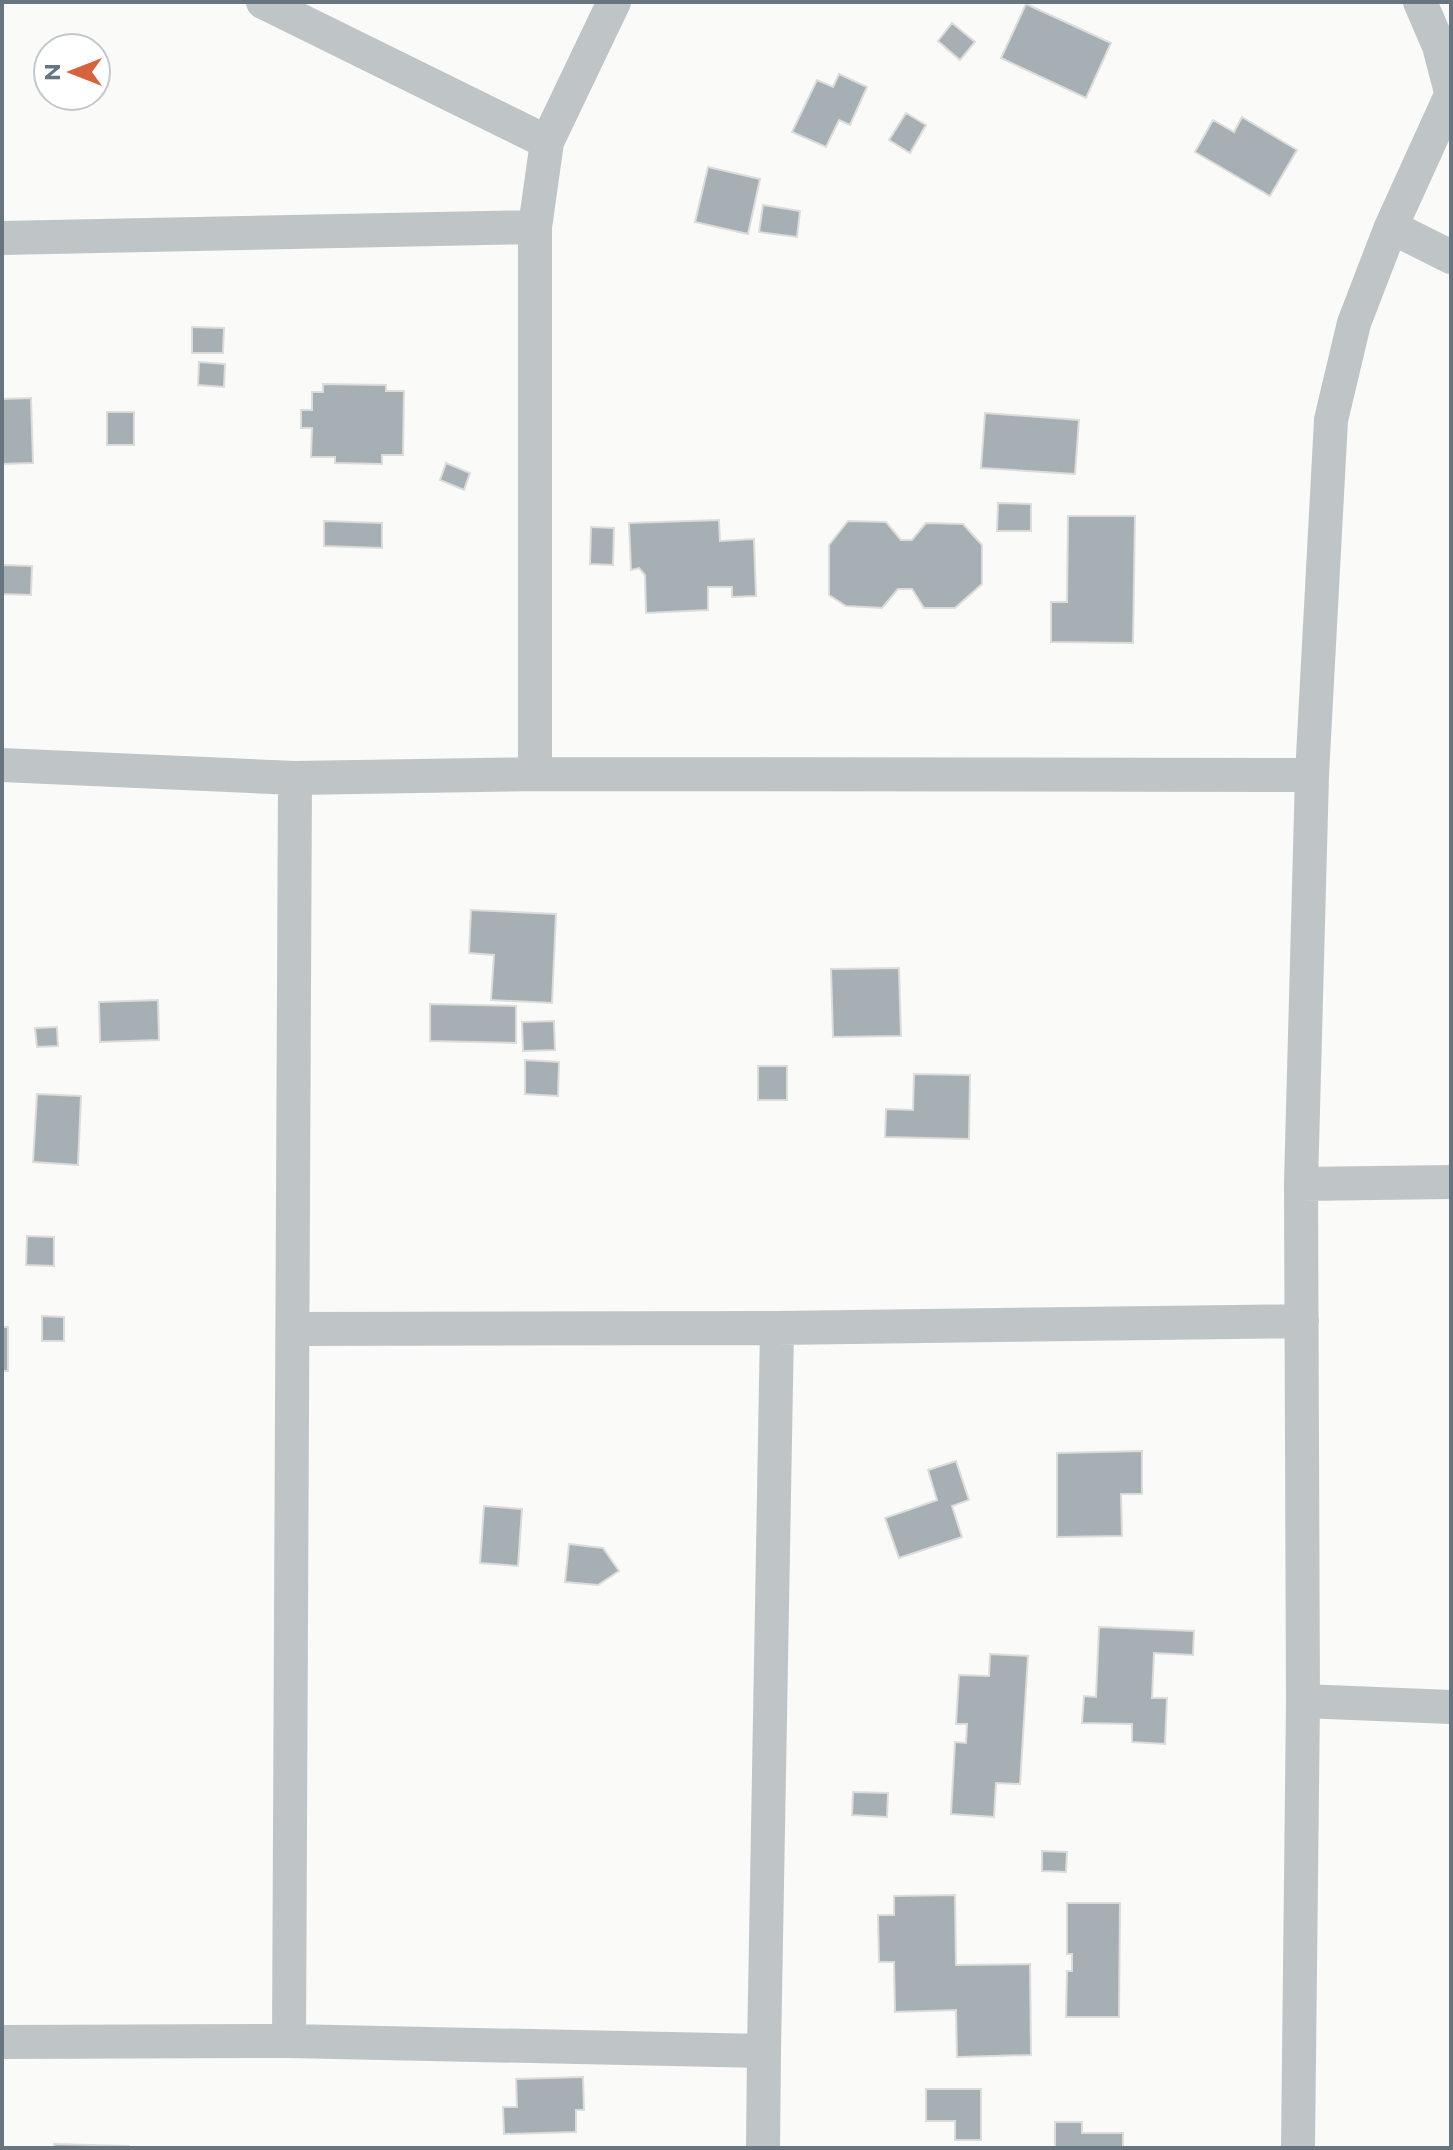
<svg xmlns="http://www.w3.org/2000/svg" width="1453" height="2150" font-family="Montserrat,sans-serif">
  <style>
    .building { fill: #a6afb4; stroke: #dcdcda; stroke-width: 2 }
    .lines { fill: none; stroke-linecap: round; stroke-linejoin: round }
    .street { stroke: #bfc4c7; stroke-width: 34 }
  </style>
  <rect width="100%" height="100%" fill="#fafaf8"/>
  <path class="building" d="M1026,4l85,39 -25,55 -85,-40z
    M952,23l23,19 -15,18 -22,-19z
    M839,74l28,13 -17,38 -11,-5 -13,27 -34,-15 25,-52 16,7z
    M906,113l20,12 -16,28 -21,-13z
    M1242,117l55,33 -27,46 -75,-44 18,-32 21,12z
    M708,167l52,12 -12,55 -53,-12z
    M763,205l37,6 -3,26 -38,-5z
    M192,327l32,1 -1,25h-31z
    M199,362l26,2 -1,23 -26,-2z
    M323,384l63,1v6h18l-1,64h-21v9l-47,-1v-6h-24l1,-29h-11v-18h11v-18h11z
    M31,398l2,65 -31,1v-65z
    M107,412h27v33h-27z
    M985,413l94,7 -4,54 -94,-6z
    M446,463l24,10 -6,17 -24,-10z
    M998,503l33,1v27h-34z
    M1068,516h67l-2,127 -82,-1v-40h16z
    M719,520l1,21 34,-2 2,57 -24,1v-10h-24v23l-62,3 -1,-38 -6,-7 -8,2 -2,-47z
    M324,521l58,2v25l-58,-2z
    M848,521l38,1 15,18h11l14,-17 37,1 19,21v39l-27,24h-31l-12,-19h-14l-16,19 -36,-2 -17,-11v-50z
    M591,527l23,1 -1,37 -23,-1z
    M3,565l29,1 -1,29 -29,-1z
    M471,910l85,4 -4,89 -61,-3 3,-45 -25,-2z
    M899,968l2,68 -68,1 -2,-68z
    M158,1000l1,40 -59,2 -1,-40z
    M430,1004l86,2v37l-86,-2z
    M554,1021l1,29 -32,1 -1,-29z
    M57,1027l1,19 -21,1 -2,-19z
    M525,1060l34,2 -1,34 -33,-2z
    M758,1066h29v34h-29z
    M914,1074l56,1 -1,64 -84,-2 1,-28 27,1z
    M37,1094l44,2 -3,69 -45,-3z
    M27,1236l27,1v29l-28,-1z
    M42,1316l22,1v24h-22z
    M2,1327h6v44h-6z
    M1142,1451v43h-21l1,42 -65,1v-84z
    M956,1461l13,39 -17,6 10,31 -63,21 -14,-40 52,-18 -9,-30z
    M484,1506l38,3 -4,57 -38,-3z
    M569,1544l34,4 16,23 -21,14 -33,-3z
    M1099,1627l95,4 -1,24 -39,-2 -2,45h15l-2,46 -33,-2v-18l-50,-1 2,-27 12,1z
    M990,1654l38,2 -8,128 -24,-1 -2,34 -43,-3 4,-72 11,1 1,-19h-11l3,-49 30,1z
    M853,1792l35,1 -1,24 -35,-2z
    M1042,1851l25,1 -1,20 -24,-1z
    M955,1895l1,70 74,-1 1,91 -74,2 -1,-47 -61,2 -1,-50h-15l-1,-47h16v-19z
    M1067,1903h53l-1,114h-53l1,-46h5v-17h-5z
    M583,2077l1,33h-8v22l-72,2 -1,-27h14l-1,-28z
    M926,2089h55v51h-26v-19h-29z
    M1055,2122h27v11h41v15h-68z
    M54,2144l75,2v2h-75z"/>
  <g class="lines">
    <path class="street" d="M263,2l284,140
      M614,2l-67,140 -12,85v547l777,1
      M1420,2l19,44 12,46
      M1451,95l-60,132 60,30
      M2,238l533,-11
      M2,765l293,13 240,-4
      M295,778l-6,1263 475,10 -1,97
      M1301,1184l150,-2
      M777,1328l525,-7
      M293,1329l484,-1 -13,723
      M1303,1701l148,6
      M2,2042l287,-1
      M1298,2148l5,-447 -2,-517 11,-409 19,-355 23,-97 37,-96"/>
  </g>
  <rect width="1453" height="2150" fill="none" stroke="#667580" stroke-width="8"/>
  <g transform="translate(72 72) rotate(270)"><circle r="38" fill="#ffffff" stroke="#c2c8cc" stroke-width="2"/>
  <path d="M0-6L14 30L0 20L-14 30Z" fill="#d5633c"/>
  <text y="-12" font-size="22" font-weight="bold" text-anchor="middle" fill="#667580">N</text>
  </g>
</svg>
